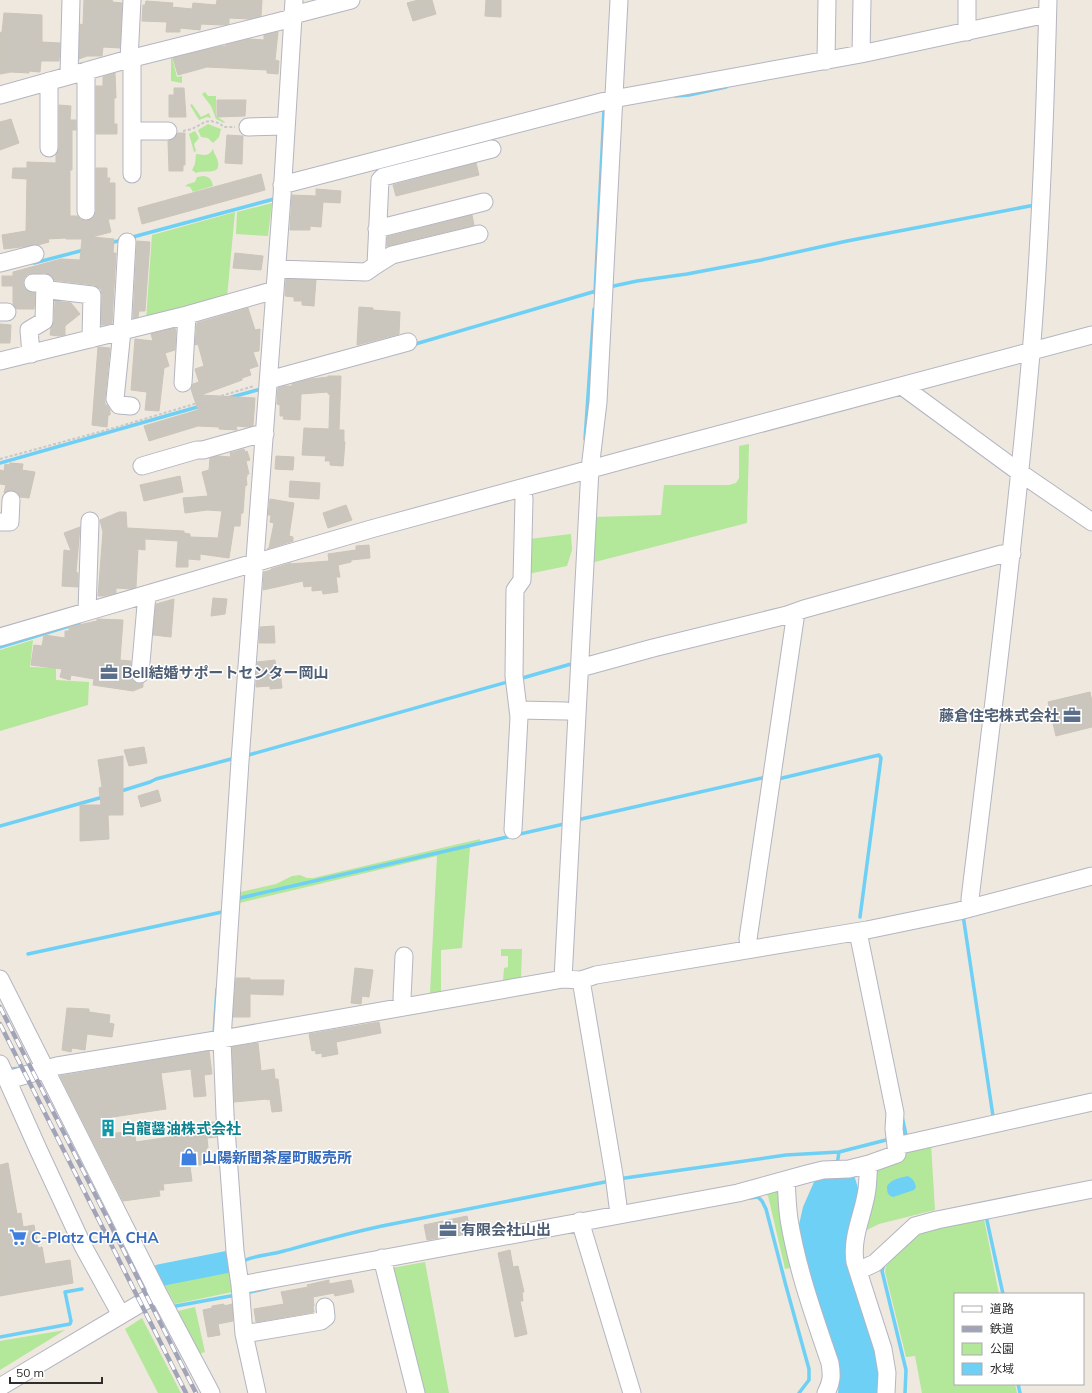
<svg xmlns="http://www.w3.org/2000/svg" width="1092" height="1393" font-family="Mulish,'Noto Sans JP',sans-serif">
  <style>
    .green { fill: #b3e799 }
    .water { fill: #6ed0f5 }
    .lines { fill: none; stroke-linecap: round; stroke-linejoin: round }
    .stream { stroke: #6ed0f5; stroke-width: 3.5 }
    .river { stroke: #6ed0f5; stroke-width: 22 }
    .building { fill: #cbc6bd; stroke: #cbc4b8 }
    .minor-casing { stroke: #b3b5c1; stroke-width: 19 }
    .path { stroke: #c8c8c8; stroke-width: 2; stroke-dasharray: 3 2; stroke-linecap: butt }
    .minor { stroke: #fff; stroke-width: 17 }
    .rail-casing { stroke: #a1a4b8; stroke-width: 4.5 }
    .rail { stroke: #fff; stroke-width: 3; stroke-dasharray: 9; stroke-linecap: butt }
    .labels { text-anchor: middle; dominant-baseline: central; stroke-width: 3; stroke-linejoin: round; paint-order: stroke }
    .service-label { font-size: 15px; font-weight: bold; fill: #4e5e75; stroke: #fff; text-anchor: start }
    .culture-label { font-size: 15px; font-weight: bold; fill: #0d838f; stroke: #fff; text-anchor: start }
    .shop-label { font-size: 15px; font-weight: bold; fill: #366cbe; stroke: #fff; text-anchor: start }
  </style>
  <rect width="100%" height="100%" fill="#efe8df"/>
  <path class="green" d="M171,57h1l5,20 5,-1v7l-11,-2z
    M205,92l3,4h8v20l9,6 -1,1 -8,-4 -5,-13 -9,-12z
    M192,104l9,13 8,-4 2,5 -4,-1 -8,3 -9,-15z
    M208,124l13,5 -2,8 -6,6 -5,-5 -7,-1 -3,-7z
    M195,131l4,7 -5,6 2,7 -2,1 -5,-18z
    M213,149c1,5 4,8 5,13 3,14 -14,7 -22,11l-4,-3 3,-6 1,-10c7,0 12,4 17,-5z
    M204,176c6,1 8,4 9,10l-20,6 -3,-5 -5,-1 3,-2 7,-2 2,-5z
    M272,203l-4,33 -32,-2 1,-22z
    M235,212l-8,85 -81,23 6,-85z
    M749,444l-2,79 -156,40 2,-46 68,-2 3,-30h65l7,-2 3,-5v-32z
    M571,534l1,16 -5,16 -39,8 1,-35z
    M33,640l-3,27 26,1v12l33,2 -1,23 -88,26v-81z
    M480,839l1,5 -11,3 -8,101 -21,2v42l-11,1 7,-137 -202,48 1,-11 40,-9 16,-8 8,-1 7,3h6z
    M501,949h21l-1,29 -18,3 1,-13 4,-1v-11h-7z
    M931,1144l4,66 -56,14 -18,9 13,-55 4,-10 24,-18z
    M773,1188l6,5 16,74 -10,2 -15,-65 -2,-8 -4,-3z
    M984,1219l15,75h-44v90h60l2,9h-95l-7,-37 -9,1 -21,-85 1,-6 32,-33z
    M425,1262l24,131h-25l-32,-125z
    M232,1267l5,24 -62,13 -13,-23z
    M195,1307l10,45 -6,2 -21,-43z
    M142,1318l39,75h-23l-33,-64z
    M65,1330l-65,40v-29z"/>
  <path class="water" d="M854,1175l5,16 -10,44 -3,23 32,103 2,32h-42l2,-23 -32,-99 -10,-42 5,-22 11,-25 3,-2z
    M908,1176c5,3 7,6 8,11l-2,3 -21,7c-6,-2 -6,-6 -6,-11 5,-7 12,-8 21,-10z"/>
  <g class="lines">
    <path class="stream" d="M675,96l14,-1 37,-8
      M129,238l145,-39
      M109,243l14,-3
      M34,263l50,-13
      M609,287l28,-6 50,-7 74,-14 86,-19 188,-36
      M595,293l9,-183
      M412,345l184,-54
      M228,398l33,-9 1,-2
      M585,439l9,-130
      M0,463l201,-57
      M0,647l79,-24
      M519,679l52,-15
      M245,756l266,-75
      M778,779l101,-24 2,3 -21,159
      M118,792l32,-10 6,-3 79,-21
      M577,820l189,-43
      M0,826l103,-29
      M240,898l324,-74
      M963,915l30,201
      M28,954l194,-42
      M214,1035l3,-46
      M11,1069l11,-1
      M902,1116l4,19
      M837,1165l2,-13 51,-13
      M618,1179l168,-24 53,-3
      M750,1198l8,-1 4,4 4,8 20,77 23,83v11l-10,13
      M986,1216l17,78
      M243,1261c13,-6 27,-6 41,-10 33,-9 65,-18 98,-25l228,-45
      M884,1264l-2,7 24,99 -1,23
      M250,1292l18,-4
      M176,1306l60,-11
      M0,1337l70,-13 1,-3 -6,-29 17,-3
      M1018,1384l2,9"/>
    <path class="river" d="M161,1275l71,-14"/>
  </g>
  <path class="building" d="M84,0h28l1,2 9,1 -2,45 -17,-1 -1,9h-15l-8,3 1,-35 3,1z
    M217,0h45l-1,16 -12,3 -20,-1v6l-7,1 -21,-1 -1,6 -20,-2v4h-14l1,-10 -25,-1 1,-16h2l1,-4 27,2 -1,4 20,2 1,-6 23,2z
    M418,0h14l4,14 -23,7 -6,-18z
    M486,0h15v17l-16,-1z
    M4,13l38,2v27l18,1 -1,18h-18l-1,11 -11,-1v2l-18,-1 -11,2v-41l2,-1z
    M278,32l-3,28 4,1 -1,13 -11,-1v-3l-60,-3 -29,8 -5,-17 49,-12h4v-1l23,-6 15,1v-5z
    M115,73l1,25h-2v26h3v10h-21v-48h7v-9z
    M174,88h10l2,29h-17v-22h5z
    M217,100h29l-1,16 -28,1z
    M59,105l12,1 -1,14h6v10h-4v40h-2v46h7l4,4 5,1 5,-2 4,-3 1,-5v-43h11v10h3l-1,5h6v36h-7l3,13 -19,5 22,2 -1,14h3l-4,70 -7,2h-4l1,-30 -1,-6 -7,-4 -40,-5 -4,-5 -5,-2 -17,1 -4,4 -1,5 1,5 4,3 7,2 -1,16h-18l-3,-5v-18h-11v-10h11v-4l48,-13 19,1 2,-21h-16v-1l-18,1 1,3 -11,3 -34,4 -2,-14 24,-4 1,-52 -15,-1 1,-10h14v-6l29,1v-9l3,-6z
    M11,119l8,24 -19,7v-28z
    M178,133h7v32h-2v6h-14l-1,-30 5,-2z
    M227,135l16,1 -1,28 -17,-1z
    M476,163l3,12 -83,21 -3,-11z
    M261,174l4,16 -123,34 -4,-16z
    M316,189l25,2 -1,12 -17,-1 -2,25 -11,-1v4h-20l2,-35 24,1z
    M472,215l2,10 -87,21v-9z
    M137,241l13,1 -5,69h-6l-1,6 -5,1z
    M235,253l28,3 -2,14 -28,-2z
    M286,279l30,1 -2,26 -12,-1v-4h-8v-4l-9,-1z
    M55,301l16,2 9,11 -15,12v9l-6,1 -9,-1 1,-7 3,-7z
    M359,307l14,1v2l27,2 -1,22 -42,11z
    M248,308l7,22 5,-1 -1,22 -6,1 5,14 -9,3 2,6 -9,3v2l-41,15 54,3 -2,28 -6,1 -11,-1 1,4 -18,-1v-2l-21,-1 -49,15 -5,-15 54,-16 -7,-21 2,-5 6,-2 -4,-13 9,-3 -6,-22 -3,1 2,-22z
    M0,324l11,1 -1,18h-10z
    M175,328l1,4 -1,18 -10,3 4,13 -5,2 -5,43 -14,-1 2,-18 -16,-2 4,-51 18,2 -2,-7z
    M98,347l12,1 -5,50v7h2l3,5v5h-2l-1,12 -15,-2z
    M328,376h13l-2,54h5v12h1l-2,24 -13,-1v-4h-5l1,-5 -24,-1 2,-27 25,1 1,-35h-2v-2l-27,2 -1,26 -17,-1 1,-3h-4v-11l-3,-1 1,-16 7,-2h7v-2l19,-5 17,-2z
    M244,449l1,3 2,-1 3,9 -4,1 3,13h-2v3h-1l1,8 -2,1 -2,27h-2l-1,13h-6l-5,32 -29,-4v6l-12,-1v8h-12l2,-26 -33,-2v11l-7,-1 -2,38 -5,2 -15,-1v5l-12,3h-6l5,-64 -3,-12 19,-8h7l1,16 57,3v2l6,1v3l28,1 4,-27 -15,-1 -22,3 -2,-15 25,-2 -6,-24 7,-2 1,-12 8,-2 13,1 -1,-4z
    M276,456l18,1 -1,13 -18,-1z
    M10,463l13,1 -1,6 13,2 -6,26 -9,-1 -3,-5 -5,-2 -8,3 2,-8 -6,-1v-14l4,1 1,-7 4,1z
    M180,476l3,16 -39,9 -4,-16z
    M290,481l30,2 -1,16 -30,-2z
    M270,499l24,4 -5,33 4,1v4l-26,8 2,-1 5,-25 -4,-1 1,-7h-3z
    M346,505l6,15 -24,8 -5,-15z
    M80,527l-4,45 2,1v14l-16,-1 2,-36 7,1 -7,-18z
    M369,545l1,13 -19,2v2l-13,3 2,12h-4l2,15 -15,2 -1,-4 -10,1v-5l-8,1 -1,-6 -40,9 1,-18 7,-2v-1l20,-6v1l38,-3 -1,-7 28,-4v-4z
    M213,598l14,1 -2,15 -14,2z
    M174,599l-3,38 -18,-2 3,-31z
    M97,619l26,1 -3,40 11,1 -1,17 5,4 4,2 4,-1v4l-10,4 -40,-6 1,-6 -23,-4 -1,5 -10,-3 2,-8 -31,-4 3,-20 8,1 2,-11 21,3v-7h4v-4l28,-6z
    M274,626l1,17h-16l1,-16z
    M275,660l1,11h4l2,17 -12,1v-3l-14,1 1,-25z
    M1090,692l2,10v25l-36,9 -8,-34z
    M144,747l3,16 -18,3 -5,-16z
    M123,756v59h-15l1,24 -29,2v-36h21l-2,-17 3,-1 -4,-27z
    M158,790l3,11 -20,6 -3,-11z
    M355,968l18,2 -4,27 -7,-1 -1,8 -10,-1z
    M236,978h14v2h34l-1,15 -33,-1v23h-17z
    M67,1008l22,1v3l21,3 -1,8 5,1 -2,13 -25,-3 -2,16 -13,-2 -1,4 -9,-2z
    M379,1022l2,11 -45,9 2,12 -16,3v-4l-6,1 -1,-4 -3,1 -3,-17z
    M258,1043l3,28 13,-2 1,10h3l4,32 -10,1 -2,-13 -3,1v-1l-33,3 -2,-55z
    M209,1051l3,23 -8,1 2,21 -12,1 -3,-28 -30,4 5,36 -60,9 2,16 26,-3 2,11 34,-5 -1,-10 46,-5 2,15 -10,1 1,10h-2l1,16 -17,2 2,15 -29,3 1,6h-5l1,6 -37,5 -63,-125z
    M8,1163l9,51 4,-1 2,14 11,-2 4,23 4,-1 3,17 25,-4 3,23 -73,13v-131z
    M467,1216l4,16 -44,8 -3,-15z
    M510,1250l3,17 5,-1 6,26h-2l1,9h-3l7,33 -12,3 -17,-84z
    M329,1280v4l22,-4 3,12 -19,4 -1,-3 -21,4 1,9 -1,1 1,5 -58,10 -2,-13 30,-5 -3,-12 27,-5 -1,-2z
    M224,1304v2l8,-2 1,17 -15,3 2,11 -12,2 -5,-27 9,-2v-2z"/>
  <g class="lines">
    <g class="minor-casing">
      <path id="minor" d="M294,0l-12,196 -42,565 -18,278 341,-60 18,1 15,-5 271,-45 92,-19 133,-35
        M967,32v-32
        M861,54l1,-54
        M132,58v116
        M129,59l3,-59
        M826,61l1,-61
        M69,75l2,-75
        M0,95l129,-36 152,-38 7,-2 5,-4 58,-15
        M248,127l38,-1
        M132,131h36
        M49,148v-67
        M282,185l331,-86 248,-45 186,-40
        M86,211v-140
        M377,229l107,-27
        M127,242l-5,89 -7,68 4,6 12,1
        M0,263l35,-9
        M376,265l16,-10 87,-21
        M277,269l89,3 10,-7 4,-85 3,-3 109,-28
        M50,290l42,5 -1,44
        M0,312h7
        M31,354l-2,-24 15,-9 1,-38h-12
        M0,361l187,-46 88,-25
        M269,380l139,-38
        M183,383l4,-68
        M902,386l117,86 73,50
        M142,466l55,-16h6l53,-15 9,-1
        M0,522h10l1,-22
        M87,611l3,-90
        M0,637l371,-108 260,-71 461,-123
        M580,668l73,-20 134,-33 17,-6 198,-55h10
        M140,674l7,-80
        M518,710l48,1
        M513,830l6,-113 -5,-41 1,-86 7,-10 2,-81 -2,-11
        M971,908l-1,-9c22,-181 45,-363 61,-545 10,-118 14,-236 17,-354
        M750,949l-2,-10 48,-327
        M0,979l158,314 53,100
        M563,979l27,-510 8,-67 21,-402
        M581,980l33,195 5,39
        M404,1007l-2,-9 2,-42
        M0,1064l38,85 45,97 38,69 -121,72
        M8,1080l49,-14 165,-27 3,76 10,136 5,34 4,49 13,59
        M896,1146l196,-44
        M869,1164c-1,8 -1,17 -2,25 -3,25 -16,47 -12,73l28,87 4,24 -1,20
        M786,1180c1,13 1,26 3,39 8,50 25,97 41,144 2,12 2,19 -4,30
        M580,1221l52,172
        M382,1258l34,135
        M858,1271l17,-8 40,-37 22,-6 155,-31
        M240,1285l498,-92 69,-19 16,-4 26,-1 20,-5 28,-10 -3,-25 1,-16 -37,-181
        M121,1315l37,-22
        M244,1334l77,-13 5,-4 -1,-10"/>
    </g>
    <path class="path" d="M183,131l9,-2 13,-7 6,-1 8,2 5,4h11
      M0,459l121,-33 133,-40"/>
    <use href="#minor" class="minor"/>
    <g class="rail-casing">
      <path id="rail" d="M0,1007l196,386
        M0,1024l186,369"/>
    </g>
    <use href="#rail" class="rail"/>
  </g>
  <defs>
    <g id="office-bare" transform="scale(1.38)"><path d="M-6-3h4V-5.5h4V-3h4V5H-6ZM-1-4.5V-3h2v-1.5ZM-6 0V1H6V0Z" fill="#5c6f8a" stroke="#fff" stroke-width="2.5" paint-order="stroke"/></g>
    <g id="building-bare" transform="scale(1.38)"><path d="M-4-6H4V6H1V3H-1V6H-4ZM-2.5-4.3h1.7v1.8h-1.7ZM.8-4.3h1.7v1.8H.8ZM-2.5-1h1.7V.8h-1.7ZM.8-1h1.7V.8H.8Z" fill="#0f9aa8" stroke="#fff" stroke-width="2.5" paint-order="stroke"/></g>
    <g id="shop-bare" transform="scale(1.38)"><path d="M-5-2.5h2.3a2.7 3.5 0 0 1 5.4 0H5L5.5 6h-11ZM-1.5-2.5h3a1.5 2.3 0 0 0-3 0Z" fill="#3f7fe0" stroke="#fff" stroke-width="2.5" paint-order="stroke"/></g>
    <g id="supermarket-bare" transform="scale(1.38)"><path d="M-6-5.5h2.5l.6 2H6L4.5 2H-2.5L-4.4-4H-6ZM-1.5 3.2a1.3 1.3 0 1 0 .1 0ZM3 3.2a1.3 1.3 0 1 0 .1 0Z" fill="#3f7fe0" stroke="#fff" stroke-width="2.5" paint-order="stroke"/></g>
  </defs>
  <g fill-rule="evenodd">
    <use href="#office-bare" x="109" y="672"/>
    <use href="#office-bare" x="1072" y="715"/>
    <use href="#building-bare" x="108" y="1128"/>
    <use href="#shop-bare" x="189" y="1157"/>
    <use href="#office-bare" x="448" y="1229"/>
    <use href="#supermarket-bare" x="18" y="1237"/>
  </g>
  <g class="labels">
    <g class="service-label">
      <text x="122" y="672">Bell結婚サポートセンター岡山</text>
      <text x="1059" y="715" text-anchor="end">藤倉住宅株式会社</text>
      <text x="461" y="1229">有限会社山出</text>
    </g>
    <g class="culture-label">
      <text x="121" y="1128">白龍醤油株式会社</text>
    </g>
    <g class="shop-label">
      <text x="202" y="1157">山陽新聞茶屋町販売所</text>
      <text x="31" y="1237">C-Platz CHA CHA</text>
    </g>
  </g>
  <rect x="954" y="1293" width="130" height="92" fill="#ffffff" stroke="#ababab"/>
  <rect x="962" y="1306" width="20" height="6" fill="#ffffff" stroke="#ababab"/>
  <text x="990" y="1313" font-size="12" fill="#2d2d2d">道路</text>
  <rect x="962" y="1326" width="20" height="6" fill="#a1a4b8" stroke="#ababab"/>
  <text x="990" y="1333" font-size="12" fill="#2d2d2d">鉄道</text>
  <rect x="962" y="1343" width="20" height="12" fill="#b3e799" stroke="#ababab"/>
  <text x="990" y="1353" font-size="12" fill="#2d2d2d">公園</text>
  <rect x="962" y="1363" width="20" height="12" fill="#6ed0f5" stroke="#ababab"/>
  <text x="990" y="1373" font-size="12" fill="#2d2d2d">水域</text>
  <path d="M10 1377v6h92v-6" fill="none" stroke="#2d2d2d" stroke-width="2"/>
  <text x="16" y="1377" font-size="12" fill="#2d2d2d" stroke="#ffffff" stroke-width="3" paint-order="stroke">50 m</text>
</svg>
